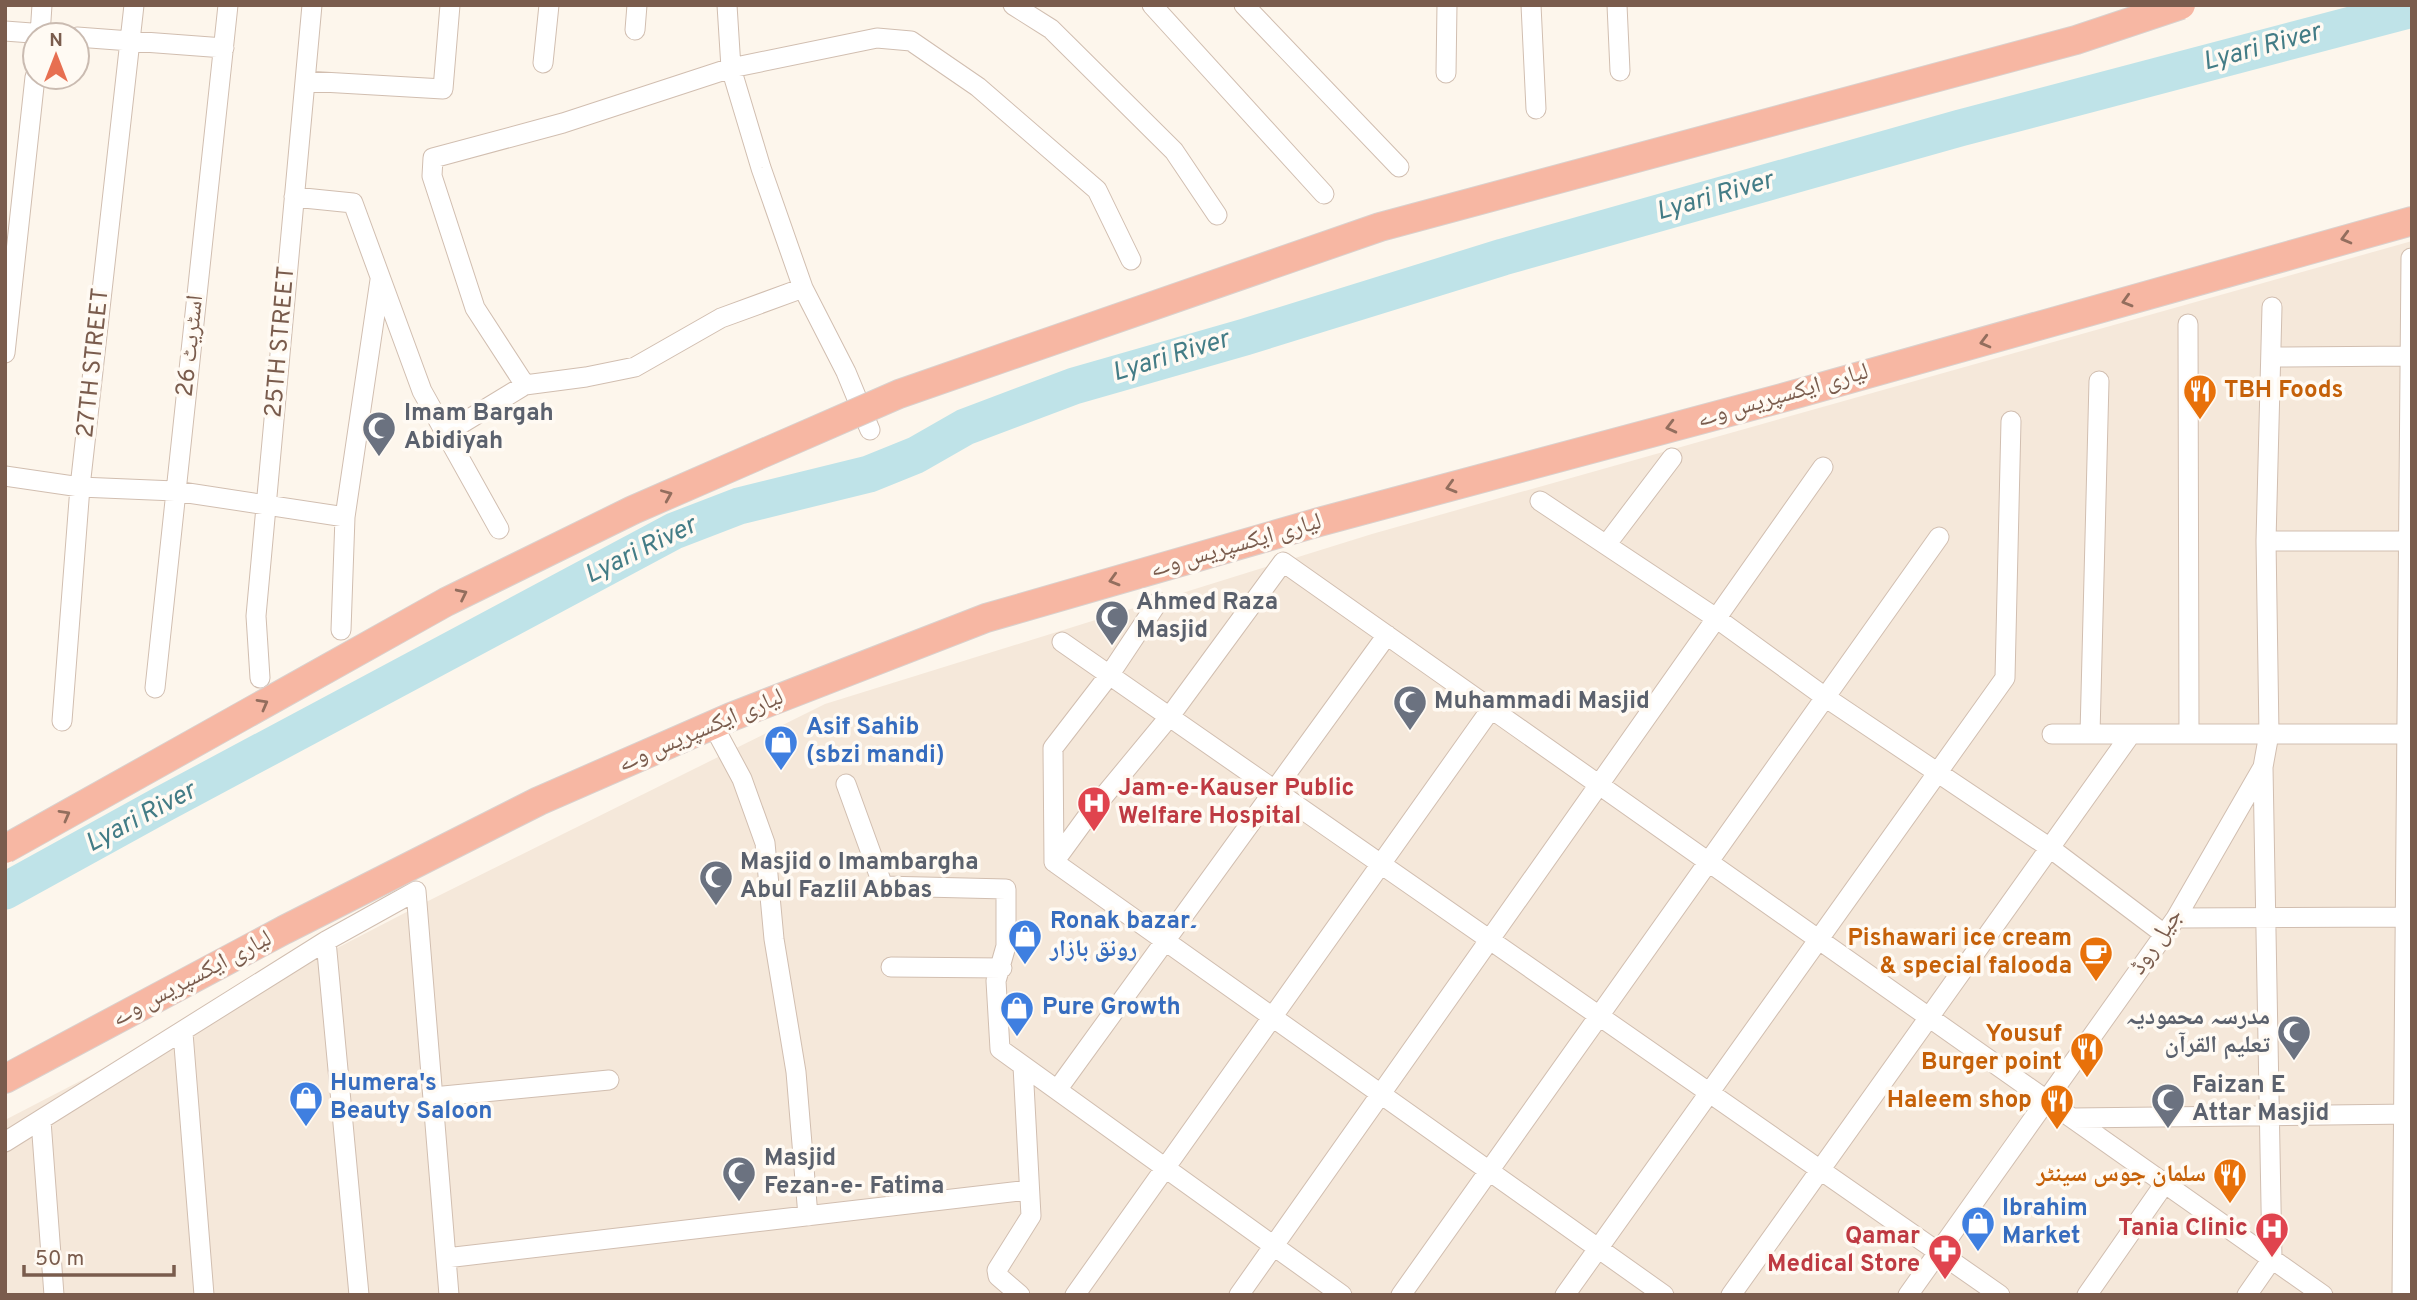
<svg xmlns="http://www.w3.org/2000/svg" width="2417" height="1300" font-family="Overpass,'Noto Naskh Arabic',sans-serif">
  <style>
    .residential { fill: #f5e8da }
    .lines { fill: none; stroke-linecap: round; stroke-linejoin: round }
    .river { stroke: #bfe3e8; stroke-width: 37 }
    .minor-casing { stroke: #d1beb0; stroke-width: 21 }
    .highway-casing { stroke: #dad1cd; stroke-width: 30 }
    .minor { stroke: #fff; stroke-width: 19 }
    .highway { stroke: #f7b7a3; stroke-width: 28 }
    .highway-bridge-casing { stroke: #dad1cd; stroke-width: 30; stroke-linecap: butt }
    .highway-bridge { stroke: #f7b7a3; stroke-width: 28 }
    .oneway { stroke: #936e5e }
    .labels { text-anchor: middle; dominant-baseline: central; stroke-width: 7; stroke-linejoin: round; paint-order: stroke }
    .street-label { font-size: 24px; fill: #7a5c4d; stroke: #fffaf3 }
    .food-label { font-size: 24px; font-weight: bold; fill: #c56008; stroke: #fffaf3; text-anchor: end }
    .worship-label { font-size: 24px; font-weight: bold; fill: #5b616d; stroke: #fffaf3; text-anchor: start }
    .shop-label { font-size: 24px; font-weight: bold; fill: #366cbe; stroke: #fffaf3; text-anchor: start }
    .health-label { font-size: 24px; font-weight: bold; fill: #be3a42; stroke: #fffaf3; text-anchor: end }
    .water-label { font-size: 26px; font-style: italic; fill: #437c86; stroke: #fffaf3 }
  </style>
  <rect width="100%" height="100%" fill="#fdf6ec"/>
  <path class="residential" d="M2412,241v1054h-2407v-175l419,-217 401,-199 547,-170z"/>
  <g class="lines">
    <path class="river" d="M5,891l158,-87 511,-273 65,-25 130,-32 47,-19 49,-28 109,-41 171,-49 258,-80 457,-129 452,-119"/>
    <g class="minor-casing">
      <path id="minor" d="M727,5l4,63 30,100 42,120 43,84 24,58
        M1013,5l38,24 123,122 43,64
        M1152,5l172,189
        M1244,5l155,162
        M1531,5l5,104
        M1617,5l3,66
        M635,30l2,-25
        M5,31l53,4
        M40,35l2,-30
        M77,37l147,11
        M543,63l6,-58
        M1446,73l1,-68
        M305,81l138,8 7,-84
        M294,197l59,6 69,188 77,138
        M2188,324l1,410
        M5,353l30,-276
        M2271,357l141,-1
        M525,385l-50,-77 -43,-132 1,-18 130,-35 168,-55 146,-30 34,3 67,46 119,103 34,70
        M446,433l79,-48 61,-8 49,-10 86,-49 82,-30
        M5,476l75,11 95,4 170,26
        M1540,501l176,117 109,79 225,151 114,86
        M2266,541h146
        M1606,545l66,-87
        M341,630l4,-113 35,-237
        M1062,642l938,653
        M260,678l-4,-62 56,-611
        M155,688l73,-683
        M62,721l18,-234 54,-482
        M713,725l29,54 23,64 9,96 22,133 12,144
        M2052,734h360
        M2090,734l9,-353
        M846,784l37,102 123,3v57l-10,35 4,68 342,246
        M1054,862l35,-48 81,-98 113,-154 1040,733
        M1054,862l610,433
        M1054,862l-1,-114 57,-74 48,-72
        M2176,918l236,-1
        M326,941l33,354
        M891,967l111,1
        M183,1033l21,262
        M1057,1090l330,-455
        M433,1097l176,-17
        M2073,1118l339,-4
        M41,1121l13,174
        M5,1142l321,-201 90,-50 33,404
        M446,1258l583,-68
        M1020,1295l-22,-19 -1,-6 34,-54 -8,-150
        M1075,1295l416,-586
        M1239,1295l584,-828
        M1401,1295l538,-758
        M1565,1295l440,-617 6,-257
        M1731,1295l400,-561
        M1908,1295l268,-377 87,-151 6,-33 -3,-193 6,-234
        M2087,1295l78,-112
        M2247,1295l25,-36 -9,-491
        M2402,1295l9,-1037"/>
    </g>
    <g class="highway-casing">
      <path id="highway" d="M5,1079l279,-149 255,-129 192,-84 255,-99 333,-96 470,-126 623,-175"/>
    </g>
    <use href="#minor" class="minor"/>
    <use href="#highway" class="highway"/>
    <g class="highway-bridge-casing">
      <path id="highway-bridge" d="M5,849l441,-247 187,-92 266,-116 481,-167 696,-187 105,-35"/>
    </g>
    <use href="#highway-bridge" class="highway-bridge"/>
  </g>
  <defs><path id="oneway-chevron" d="M-2-3.5L2.5 0L-2 3.5" fill="none" stroke-width="1.6" stroke-linecap="round" stroke-linejoin="round" transform="scale(1.75)"/></defs>
  <g class="oneway">
    <use href="#oneway-chevron" transform="translate(2346 238) rotate(165)"/>
    <use href="#oneway-chevron" transform="translate(2127 301) rotate(164)"/>
    <use href="#oneway-chevron" transform="translate(1985 342) rotate(165)"/>
    <use href="#oneway-chevron" transform="translate(1671 427) rotate(166)"/>
    <use href="#oneway-chevron" transform="translate(1451 487) rotate(164)"/>
    <use href="#oneway-chevron" transform="translate(667 495) rotate(-23)"/>
    <use href="#oneway-chevron" transform="translate(1114 580) rotate(164)"/>
    <use href="#oneway-chevron" transform="translate(462 594) rotate(-26)"/>
    <use href="#oneway-chevron" transform="translate(263 704) rotate(-29)"/>
    <use href="#oneway-chevron" transform="translate(65 815) rotate(-29)"/>
  </g>
  <defs>
    <g id="restaurant-pin" transform="scale(1.75)"><path d="M0 17L-7.5 6A9.5 9.5 0 1 1 7.5 6Z" fill="#e8710a" stroke="#fffaf3"/><path d="M-5-6h1v4h1v-4h1v4h1v-4h1v5L-1.5 .5V6h-2V.5L-5-1ZM5-6V6H3V1.5H1.5Q1.5-4 5-6Z" fill="#fff"/></g>
    <g id="mosque-pin" transform="scale(1.75)"><path d="M0 17L-7.5 6A9.5 9.5 0 1 1 7.5 6Z" fill="#6b7280" stroke="#fffaf3"/><path d="M3.5-4.9A6 6 0 1 0 3.5 4.9A5 5 0 1 1 3.5-4.9Z" fill="#fff"/></g>
    <g id="shop-pin" transform="scale(1.75)"><path d="M0 17L-7.5 6A9.5 9.5 0 1 1 7.5 6Z" fill="#3f7fe0" stroke="#fffaf3"/><path d="M-5-2.5h2.3a2.7 3.5 0 0 1 5.4 0H5L5.5 6h-11ZM-1.5-2.5h3a1.5 2.3 0 0 0-3 0Z" fill="#fff"/></g>
    <g id="hospital-pin" transform="scale(1.75)"><path d="M0 17L-7.5 6A9.5 9.5 0 1 1 7.5 6Z" fill="#e0444e" stroke="#fffaf3"/><path d="M-5-5h3v3.5h4V-5h3V5h-3V1.5h-4V5h-3Z" fill="#fff"/></g>
    <g id="cafe-pin" transform="scale(1.75)"><path d="M0 17L-7.5 6A9.5 9.5 0 1 1 7.5 6Z" fill="#e8710a" stroke="#fffaf3"/><path d="M-5.5-4.5H6V0H3Q3 3.5 0 3.5H-2.5Q-5.5 3.5-5.5 0ZM3-3.2v2h1.7v-2ZM-6 4.5H4V6H-6Z" fill="#fff"/></g>
    <g id="pharmacy-pin" transform="scale(1.75)"><path d="M0 17L-7.5 6A9.5 9.5 0 1 1 7.5 6Z" fill="#e0444e" stroke="#fffaf3"/><path d="M-2-6h4v4h4v4h-4v4h-4v-4h-4v-4h4Z" fill="#fff"/></g>
  </defs>
  <g fill-rule="evenodd">
    <use href="#restaurant-pin" x="2200" y="391"/>
    <use href="#mosque-pin" x="379" y="428"/>
    <use href="#mosque-pin" x="1112" y="617"/>
    <use href="#mosque-pin" x="1410" y="702"/>
    <use href="#shop-pin" x="781" y="742"/>
    <use href="#hospital-pin" x="1094" y="803"/>
    <use href="#mosque-pin" x="716" y="877"/>
    <use href="#shop-pin" x="1025" y="936"/>
    <use href="#cafe-pin" x="2096" y="953"/>
    <use href="#shop-pin" x="1017" y="1008"/>
    <use href="#mosque-pin" x="2294" y="1032"/>
    <use href="#restaurant-pin" x="2087" y="1049"/>
    <use href="#shop-pin" x="306" y="1098"/>
    <use href="#mosque-pin" x="2168" y="1100"/>
    <use href="#restaurant-pin" x="2057" y="1101"/>
    <use href="#mosque-pin" x="739" y="1173"/>
    <use href="#restaurant-pin" x="2230" y="1175"/>
    <use href="#shop-pin" x="1978" y="1223"/>
    <use href="#hospital-pin" x="2272" y="1229"/>
    <use href="#pharmacy-pin" x="1945" y="1251"/>
  </g>
  <g class="labels">
    <g class="street-label">
      <text transform="translate(281 342) rotate(-85)">25TH STREET</text>
      <text transform="translate(191 346) rotate(-84)">اسٹریٹ 26</text>
      <text transform="translate(94 363) rotate(-84)">27TH STREET</text>
      <text transform="translate(1783 396) rotate(-16)">لیاری ایکسپریس وے</text>
      <text transform="translate(1236 546) rotate(-16)">لیاری ایکسپریس وے</text>
      <text transform="translate(701 731) rotate(-23)">لیاری ایکسپریس وے</text>
      <text transform="translate(2157 942) rotate(-56)">جیل روڈ</text>
      <text transform="translate(192 979) rotate(-28)">لیاری ایکسپریس وے</text>
    </g>
    <g class="food-label">
      <text x="2224" y="391" text-anchor="start">TBH Foods</text>
      <text x="2072" y="939">Pishawari ice cream<tspan x="2072" dy="28">&amp; special falooda</tspan></text>
      <text x="2062" y="1035">Yousuf<tspan x="2062" dy="28">Burger point</tspan></text>
      <text x="2032" y="1101">Haleem shop</text>
      <text x="2206" y="1175">سلمان جوس سینٹر</text>
    </g>
    <g class="worship-label">
      <text x="404" y="414">Imam Bargah<tspan x="404" dy="28">Abidiyah</tspan></text>
      <text x="1136" y="603">Ahmed Raza<tspan x="1136" dy="28">Masjid</tspan></text>
      <text x="1434" y="702">Muhammadi Masjid</text>
      <text x="740" y="863">Masjid o Imambargha<tspan x="740" dy="28">Abul Fazlil Abbas</tspan></text>
      <text x="2270" y="1018" text-anchor="end">مدرسہ محمودیہ<tspan x="2270" dy="28">تعلیم القرآن</tspan></text>
      <text x="2192" y="1086">Faizan E<tspan x="2192" dy="28">Attar Masjid</tspan></text>
      <text x="764" y="1159">Masjid<tspan x="764" dy="28">Fezan-e- Fatima</tspan></text>
    </g>
    <g class="shop-label">
      <text x="806" y="728">Asif Sahib<tspan x="806" dy="28">(sbzi mandi)</tspan></text>
      <text x="1050" y="922">Ronak bazar۔<tspan x="1050" dy="28">رونق بازار</tspan></text>
      <text x="1042" y="1008">Pure Growth</text>
      <text x="330" y="1084">Humera's<tspan x="330" dy="28">Beauty Saloon</tspan></text>
      <text x="2002" y="1209">Ibrahim<tspan x="2002" dy="28">Market</tspan></text>
    </g>
    <g class="health-label">
      <text x="1118" y="789" text-anchor="start">Jam-e-Kauser Public<tspan x="1118" dy="28">Welfare Hospital</tspan></text>
      <text x="2248" y="1229">Tania Clinic</text>
      <text x="1920" y="1237">Qamar<tspan x="1920" dy="28">Medical Store</tspan></text>
    </g>
    <g class="water-label">
      <text transform="translate(2262 48) rotate(-15)">Lyari River</text>
      <text transform="translate(1715 197) rotate(-16)">Lyari River</text>
      <text transform="translate(1171 357) rotate(-17)">Lyari River</text>
      <text transform="translate(641 551) rotate(-26)">Lyari River</text>
      <text transform="translate(141 818) rotate(-28)">Lyari River</text>
    </g>
  </g>
  <rect width="2417" height="1300" fill="none" stroke="#7a5c4d" stroke-width="14"/>
  <g transform="translate(56 56)"><circle r="33" fill="#fffaf3" stroke="#cabbb1" stroke-width="2"/>
  <path d="M0-5L12 26L0 18L-12 26Z" fill="#e76f51"/>
  <text y="-10" font-size="19" font-weight="bold" text-anchor="middle" fill="#7a5c4d">N</text>
  </g>
  <path d="M24 1265v10h150v-10" fill="none" stroke="#7a5c4d" stroke-width="3.5"/>
  <text x="35" y="1265" font-size="21" fill="#7a5c4d" stroke="#fffaf3" stroke-width="5" paint-order="stroke">50 m</text>
</svg>
